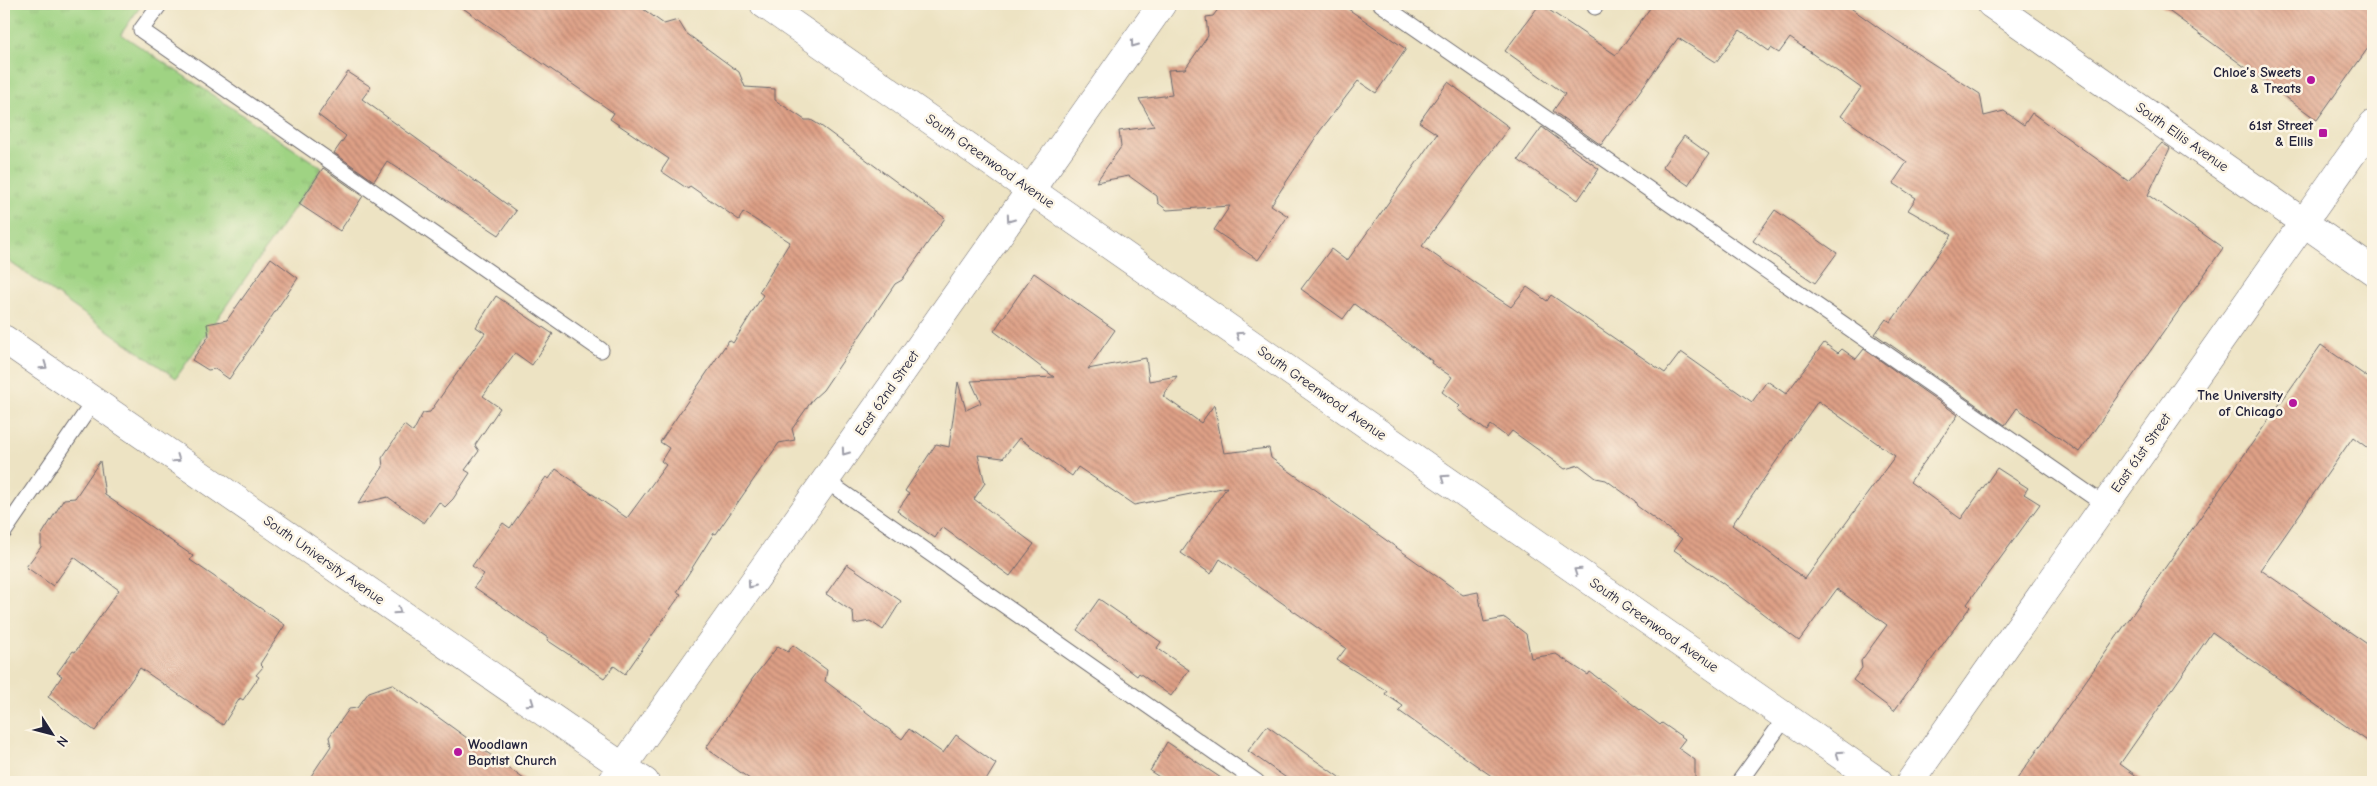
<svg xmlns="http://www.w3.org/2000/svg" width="2377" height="786" font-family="'Comic Neue',sans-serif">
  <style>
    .grass { fill: url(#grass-tufts); stroke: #607a5f }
    .building { fill: url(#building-back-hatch); fill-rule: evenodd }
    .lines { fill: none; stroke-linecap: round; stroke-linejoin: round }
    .lane-casing { stroke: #69666b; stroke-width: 17 }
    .street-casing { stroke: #69666b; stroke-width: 29 }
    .secondary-casing { stroke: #69666b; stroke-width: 29 }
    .lane { stroke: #fff; stroke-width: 15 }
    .street { stroke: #fff; stroke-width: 28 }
    .secondary { stroke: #fff; stroke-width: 28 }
    .oneway { stroke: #9c9ca7 }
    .poi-dot { fill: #b5179e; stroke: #fcf5e5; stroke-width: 2 }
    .labels { text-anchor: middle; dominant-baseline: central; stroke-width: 5; stroke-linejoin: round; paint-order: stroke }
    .poi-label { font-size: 14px; font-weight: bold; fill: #22223b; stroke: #fcf5e5; text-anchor: end }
    .street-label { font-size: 14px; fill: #22223b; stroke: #fcf5e5 }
  </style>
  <defs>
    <pattern id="grass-tufts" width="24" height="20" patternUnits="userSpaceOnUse" patternTransform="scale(1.25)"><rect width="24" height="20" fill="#9fd383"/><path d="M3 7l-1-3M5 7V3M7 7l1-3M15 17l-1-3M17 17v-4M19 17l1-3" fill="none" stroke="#89b572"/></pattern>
    <pattern id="building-back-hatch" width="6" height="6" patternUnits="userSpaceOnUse" patternTransform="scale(1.25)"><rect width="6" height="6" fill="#dea086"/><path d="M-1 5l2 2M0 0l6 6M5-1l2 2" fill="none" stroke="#b4826f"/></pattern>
  </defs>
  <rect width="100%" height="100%" fill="#fcf5e5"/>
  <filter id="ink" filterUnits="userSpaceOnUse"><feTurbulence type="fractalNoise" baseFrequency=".02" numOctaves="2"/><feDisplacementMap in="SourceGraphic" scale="10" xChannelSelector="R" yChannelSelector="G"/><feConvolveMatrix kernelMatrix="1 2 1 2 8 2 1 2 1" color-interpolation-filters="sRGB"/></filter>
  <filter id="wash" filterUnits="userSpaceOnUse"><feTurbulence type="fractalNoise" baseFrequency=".0096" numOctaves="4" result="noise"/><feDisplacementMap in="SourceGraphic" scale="20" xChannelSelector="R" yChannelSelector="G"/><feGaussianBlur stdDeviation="1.12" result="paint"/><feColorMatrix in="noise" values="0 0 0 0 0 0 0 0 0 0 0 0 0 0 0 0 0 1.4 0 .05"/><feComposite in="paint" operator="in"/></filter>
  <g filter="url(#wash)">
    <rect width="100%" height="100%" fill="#ede3c3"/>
    <path class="grass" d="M4,4h138l-21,30 201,134 -146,210 -172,-120z"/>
    <g id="blocks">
      <path class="building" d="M457,4h179l28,20 14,-4 8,13 53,39 6,15 30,2v11l30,20h6l10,6 124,92 -43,62 -7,4 -72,106 -10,9 -21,30 3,11 -16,3 -63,91 -2,-1 -37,59 4,2 -56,80 -11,-8 -10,12 -57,-38 1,-2 -74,-51 10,-13 -12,-8 31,-43 7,5 36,-51 3,2 7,-10 71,49 39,-53 -5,-4 8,-13 -9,-6 69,-102 4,3 30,-48 -4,-3 31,-50 -47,-30 -4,8 -49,-34 -2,3 -27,-18 8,-12 -59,-40 4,-6z
        M1222,4h119l65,45 -30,44 -18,-12 -38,50 -49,74 17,11 -30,44 -44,-30 16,-24 -63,4 -9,-7 -1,-7 -28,-20 -33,6 25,-35 -2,-16 35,-5 -15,-27 33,-4 -4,-25 17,-1 23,-33 -2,-19 7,-1z
        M1540,4l76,51 37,-51h192l51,36 84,54 4,22 20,-5 20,14 8,-12 96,68 34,-38 8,5 -22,47 75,53 -144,204 -62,-44 -12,17 -130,-91 11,-15 5,3 61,-87 -44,-25 8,-12 -23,-15 14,-21 -66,-46 20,-28 -71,-50 -11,15 -8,-5 -2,3 -29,-21 -24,32 -38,-24 -77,107 -48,-34 12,-17 -60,-43z
        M2159,4h214v37l-56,79z
        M348,72l23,15 -9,12 154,112 -17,24 -112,-74 -13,20 -40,-28 12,-17 -28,-21z
        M1448,82l61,45 -87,119 54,38 35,23 16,-20 20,14 4,-6 114,78 16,-21 71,50 15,-21 19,13 38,-51 14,10 4,-4 14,10 8,-10 94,66 -48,67 51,37 36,-51 31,20 -4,6 16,10 -73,100 3,3 -76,104 -41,-31 9,-12 -1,-7 26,-36 -50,-36 -38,52 -78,-59 -47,-32 8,-11 -45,-33 -2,-5 -29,-21 -10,-2 -17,-13 -14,4 -53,-38 -5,6 -16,-12 -4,6 -30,-22 3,-3 -18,-14 10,-15 -21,-14 1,-2 -78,-57 -11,15 -42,-30 30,-40 16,12 90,-127 -18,-12zM1818,401l77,55 -90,123 -73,-54z
        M1542,127l57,42 -21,31 -60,-40z
        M1684,136l25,18 -21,31 -26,-18z
        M323,168l40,28 -23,35 -41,-27z
        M1775,210l62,43 -22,30 -62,-42z
        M271,258l27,20 -69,101 -14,-10 -7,1 -16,-10 17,-24 -2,-12 20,-4z
        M1034,273l81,57 -27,39 58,-11 3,23 28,-5 -14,20 38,27 13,-18 10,48 45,-5 2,10 192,137 15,-3 6,30 21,-4 21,16 5,24 25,-4 32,21 2,-3 70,53 2,-2 23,16 -7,9 17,12v22h-195l-101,-71 4,-5 -18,-12 2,-3 -50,-31 9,-12 -126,-89 -9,15 -30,-21 46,-66 -93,18 -56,-38 -6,9 -53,-38 -16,20 -25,-3 7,28 -11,16 60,45 -24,32 -68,-49 -7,11 -38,-27 12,-17 -4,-3 31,-47 13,3 9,-65 8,28 15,-7 -10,-22 83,-4 -60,-46z
        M496,296l57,38 -21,31 -17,-12 -32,43 17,12 -25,37 4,6 -14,19 5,3 -17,26 -8,8 -6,-5 -15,21 -36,-26 -30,7 25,-37 -1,-9 22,-33 9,7 10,-19 7,-1 55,-79 -9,-6z
        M2321,345l52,36v71l-20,-15 -92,133 112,78v97l-161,-113 -92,132 25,18h-130z
        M100,461l5,34 88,61 -3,4 95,65 -25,39 3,3 -7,8 3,2 -16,23 -3,-2 -17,27 -83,-57 -45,63 -47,-34 14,-21 -5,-3 16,-22 2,1 44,-62 -45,-33 -21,29 -27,-19 15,-20v-11l23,-37 11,-1z
        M847,564l54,37 -18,29 -13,-9 -16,3 -1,-12 -27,-18z
        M1099,599l62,43 -4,6 32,22 -18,26 -32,-23 -2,3 -60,-46z
        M793,645l34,25 -2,11 77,58 7,-10 34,24 13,-18 40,29 -11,18h-231l-48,-34 47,-70 25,-32 10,6z
        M392,684l32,23 104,75h-221l24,-36 -2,-9 20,-28 8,-1 12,-16z
        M1267,726l79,56h-54l-44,-31z
        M1167,742l60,40h-60l-17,-11z"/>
    </g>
  </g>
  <g filter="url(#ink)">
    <use href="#blocks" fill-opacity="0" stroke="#69666b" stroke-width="1"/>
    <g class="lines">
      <g class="lane-casing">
        <path id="lane" d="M160,4l-19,26 460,320
          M1381,4l724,501
          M1595,7l2,-3
          M825,480l432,302
          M4,532l90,-131
          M1739,782l47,-65"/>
      </g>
      <g class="street-casing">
        <path id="street" d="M764,4l1115,778
          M1991,4l382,267
          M4,339l641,443
          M612,782l550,-778"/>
      </g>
      <g class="secondary-casing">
        <path id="secondary" d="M1910,782l463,-658"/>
      </g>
      <use href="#lane" class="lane"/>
      <use href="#street" class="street"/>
      <use href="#secondary" class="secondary"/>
    </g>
    <defs><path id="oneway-chevron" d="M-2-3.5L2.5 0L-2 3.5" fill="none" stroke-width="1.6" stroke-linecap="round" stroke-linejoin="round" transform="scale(1.25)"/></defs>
    <g class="oneway">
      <use href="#oneway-chevron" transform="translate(1134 44) rotate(125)"/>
      <use href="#oneway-chevron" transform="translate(1010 219) rotate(125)"/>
      <use href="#oneway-chevron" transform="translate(1239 335) rotate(-145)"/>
      <use href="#oneway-chevron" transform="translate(44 366) rotate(35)"/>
      <use href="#oneway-chevron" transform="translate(845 452) rotate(125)"/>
      <use href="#oneway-chevron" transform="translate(177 459) rotate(35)"/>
      <use href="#oneway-chevron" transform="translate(1444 478) rotate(-145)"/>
      <use href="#oneway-chevron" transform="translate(1577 571) rotate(-145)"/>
      <use href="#oneway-chevron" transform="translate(751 585) rotate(125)"/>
      <use href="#oneway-chevron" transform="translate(398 611) rotate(35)"/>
      <use href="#oneway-chevron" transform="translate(531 703) rotate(35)"/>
      <use href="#oneway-chevron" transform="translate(1839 754) rotate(-145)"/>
    </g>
  </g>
  <g class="poi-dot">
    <circle cx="2311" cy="80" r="5"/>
    <rect x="2318" y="128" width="10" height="10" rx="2.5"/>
    <circle cx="2293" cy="403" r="5"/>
    <circle cx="458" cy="752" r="5"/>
  </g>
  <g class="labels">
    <g class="poi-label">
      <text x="2301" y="72">Chloe’s Sweets<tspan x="2301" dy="16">&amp; Treats</tspan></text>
      <text x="2313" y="125">61st Street<tspan x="2313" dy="16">&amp; Ellis</tspan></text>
      <text x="2283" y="395">The University<tspan x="2283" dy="16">of Chicago</tspan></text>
      <text x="468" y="744" text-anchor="start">Woodlawn<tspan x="468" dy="16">Baptist Church</tspan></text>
    </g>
    <g class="street-label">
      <text transform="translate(2182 137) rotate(35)">South Ellis Avenue</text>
      <text transform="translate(990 161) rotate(35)">South Greenwood Avenue</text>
      <text transform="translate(887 393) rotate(-55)">East 62nd Street</text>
      <text transform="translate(1322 393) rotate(35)">South Greenwood Avenue</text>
      <text transform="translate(2141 453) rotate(-55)">East 61st Street</text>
      <text transform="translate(324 560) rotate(35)">South University Avenue</text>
      <text transform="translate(1654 625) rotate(35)">South Greenwood Avenue</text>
    </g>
  </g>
  <rect width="2377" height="786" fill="none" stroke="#fcf5e5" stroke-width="20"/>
  <g transform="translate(52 734) rotate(126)" stroke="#fcf5e5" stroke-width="4" paint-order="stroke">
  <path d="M0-4L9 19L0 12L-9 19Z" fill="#22223b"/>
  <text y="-8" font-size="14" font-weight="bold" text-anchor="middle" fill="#22223b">N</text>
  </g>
</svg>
